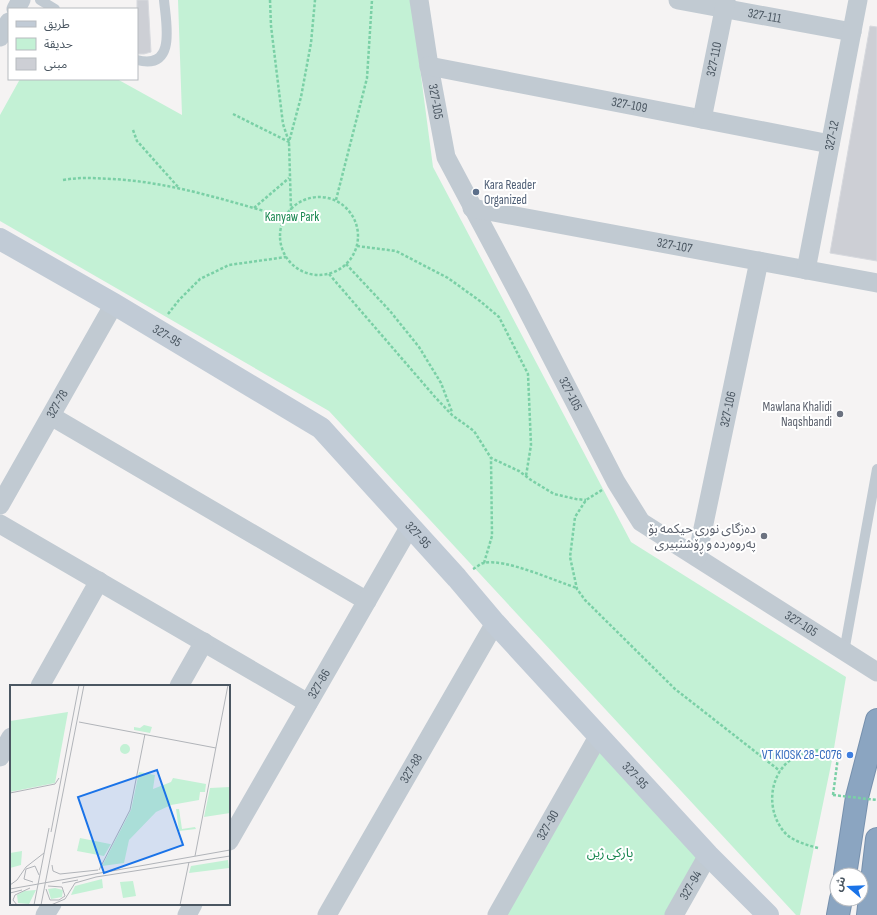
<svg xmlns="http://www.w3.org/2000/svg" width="877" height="915" font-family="'Sofia Sans Condensed','Noto Sans Arabic',sans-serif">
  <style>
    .green { fill: #c3f1d5 }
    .building { fill: #cdcfd5; stroke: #d7d9de }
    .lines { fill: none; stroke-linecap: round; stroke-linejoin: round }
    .highway-casing { stroke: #7690ad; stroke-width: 24 }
    .path { stroke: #7ad0a6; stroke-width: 2.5; stroke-dasharray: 3 2; stroke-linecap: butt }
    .lane { stroke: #c1cad2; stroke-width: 10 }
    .street { stroke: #c1cad2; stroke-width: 19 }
    .secondary { stroke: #c1cbd6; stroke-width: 22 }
    .highway { stroke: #8ba5c1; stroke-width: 22 }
    .path-bridge { stroke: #7ad0a6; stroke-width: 2.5; stroke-dasharray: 3 2; stroke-linecap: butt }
    .service-dot { fill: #5c6f8a; stroke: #fff; stroke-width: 1.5 }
    .worship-dot { fill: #6b7280; stroke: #fff; stroke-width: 1.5 }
    .shop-dot { fill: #3f7fe0; stroke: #fff; stroke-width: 1.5 }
    .labels { text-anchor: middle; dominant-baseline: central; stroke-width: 4; stroke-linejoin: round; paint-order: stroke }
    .street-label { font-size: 13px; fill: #4a5661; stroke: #fff }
    .service-label { font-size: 13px; fill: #4e5e75; stroke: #fff; text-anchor: start }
    .park-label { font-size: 13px; fill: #17864f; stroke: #fff }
    .worship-label { font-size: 13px; fill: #5b616d; stroke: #fff; text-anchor: end }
    .shop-label { font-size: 13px; fill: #366cbe; stroke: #fff; text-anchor: end }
    .inset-road { fill: none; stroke: #b1b4b9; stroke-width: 1 }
    .view { fill: #1a73e8; fill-opacity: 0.15; stroke: #1a73e8; stroke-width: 2 }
    .inset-edge { fill: none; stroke: #4a5661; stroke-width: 2 }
  </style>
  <rect width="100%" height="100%" fill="#f5f3f3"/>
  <path class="green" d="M178,0h233l22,167 198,375 215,135 -14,83 -32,155h-4l-467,-504 -329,-190v-106l20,-36h97l65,36z
    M598,746l102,112 -32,57h-165z"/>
  <path class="building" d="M137,0h11l3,52 -7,2h-7z
    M870,26l7,1v234l-47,-8z"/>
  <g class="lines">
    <g class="highway-casing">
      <path id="highway" d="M845,875l12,-78 20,-77
        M838,915l3,-16
        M868,915l9,-76"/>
    </g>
    <path class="path" d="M270,0l1,26 12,98 6,18 2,68
      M233,114l56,28 12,-45 10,-54 4,-43
      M133,130l4,11 42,47
      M63,180c17,-3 31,-2 49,-1 59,3 116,22 173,38
      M280 236a39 39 0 1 1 78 0a39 39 0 1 1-78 0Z
      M336,200l31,-122 5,-78
      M254,208l35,-30
      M357,246l39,5 52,27 32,23 19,16 29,57 3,71 -5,31
      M346,264l44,47 29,36 22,36 11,29
      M329,274l106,123 17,18 22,16 17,27 28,13 12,9 23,14 22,5 10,1
      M168,314l11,-14 21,-21 29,-14 57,-8
      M602,490l-16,10 -11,17 -5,40 7,32 8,11 90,89 105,82
      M484,563l8,-27 -1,-78
      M473,569c4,-2 8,-6 11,-6 21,-5 71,18 93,25
      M833,795l5,-38
      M818,848c-11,-3 -22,-6 -31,-13 -26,-26 -17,-75 21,-83 10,-3 20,-1 30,0"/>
    <path class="lane" d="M40,0l15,9
      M137,60c40,10 29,-37 27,-60
      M844,652l33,-183"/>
    <g class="street">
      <path id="s1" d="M419,0l10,66 17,91 74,139 96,186 25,40 236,150"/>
      <path id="s2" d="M678,0l174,32"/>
      <path d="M16,9l5,-9"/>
      <path d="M0,37l9,-15"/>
      <path id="s3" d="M429,66l401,78"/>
      <path id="s4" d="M702,119l24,-119"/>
      <path id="s5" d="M472,208l405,75"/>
      <path id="s6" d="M806,270l52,-270"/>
      <path d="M51,416l316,185"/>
      <path id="s7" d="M0,505l114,-201"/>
      <path d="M0,524l308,179"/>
      <path id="s8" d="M697,557l62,-296"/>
      <path d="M40,686l59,-105"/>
      <path d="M179,686l25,-44"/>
      <path d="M0,757l11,-20"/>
      <path id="s9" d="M229,841l181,-315"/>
      <path d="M45,915l7,-11"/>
      <path d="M187,915l6,-11"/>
      <path id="s10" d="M327,915l168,-292"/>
      <path id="s11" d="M497,915l102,-180"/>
      <path id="s12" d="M674,915l34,-60"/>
    </g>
    <path class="secondary" id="s13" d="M0,239l114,65 207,124 136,150 38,45 213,232 60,60"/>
    <use href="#highway" class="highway"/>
    <path class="path-bridge" d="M833,795l44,5"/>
  </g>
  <circle class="service-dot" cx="476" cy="192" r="4"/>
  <g class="worship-dot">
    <circle cx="840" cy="414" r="4"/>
    <circle cx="764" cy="536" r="4"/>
  </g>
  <circle class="shop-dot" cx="850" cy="755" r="4"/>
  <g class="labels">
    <g class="street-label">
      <text stroke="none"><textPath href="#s2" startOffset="88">327-111</textPath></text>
      <text stroke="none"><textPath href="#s4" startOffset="61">327-110</textPath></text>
      <text stroke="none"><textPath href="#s1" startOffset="103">327-105</textPath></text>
      <text stroke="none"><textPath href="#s3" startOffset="204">327-109</textPath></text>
      <text stroke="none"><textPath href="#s6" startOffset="137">327-12</textPath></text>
      <text stroke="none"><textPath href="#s5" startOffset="206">327-107</textPath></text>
      <text stroke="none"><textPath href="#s13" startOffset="193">327-95</textPath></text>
      <text stroke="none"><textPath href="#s1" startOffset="427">327-105</textPath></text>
      <text stroke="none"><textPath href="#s7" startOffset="116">327-78</textPath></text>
      <text stroke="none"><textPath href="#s8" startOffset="151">327-106</textPath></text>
      <text stroke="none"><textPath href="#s13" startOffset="517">327-95</textPath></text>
      <text stroke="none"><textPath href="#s1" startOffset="763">327-105</textPath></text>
      <text stroke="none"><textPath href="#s9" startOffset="181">327-86</textPath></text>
      <text stroke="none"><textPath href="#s10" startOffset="169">327-88</textPath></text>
      <text stroke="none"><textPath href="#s13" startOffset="841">327-95</textPath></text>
      <text stroke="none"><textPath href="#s11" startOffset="103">327-90</textPath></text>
      <text stroke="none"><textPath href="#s12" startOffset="34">327-94</textPath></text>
    </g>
    <g class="service-label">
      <text x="484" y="185">Kara Reader<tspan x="484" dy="15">Organized</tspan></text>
    </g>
    <g class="park-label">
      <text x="292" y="217">Kanyaw Park</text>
      <text x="610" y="853">پارکی ژین</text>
    </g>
    <g class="worship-label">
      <text x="832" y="407">Mawlana Khalidi<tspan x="832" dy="15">Naqshbandi</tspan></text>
      <text x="756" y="529">دەزگای نوری حیکمە بۆ<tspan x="756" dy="15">پەروەردە و ڕۆشنبیری</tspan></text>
    </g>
    <g class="shop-label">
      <text x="842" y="755">VT KIOSK 28-C076</text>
    </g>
  </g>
  <g transform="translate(10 685)">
    <rect width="220" height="220" fill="#f5f3f3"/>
    <path d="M58,27l-13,71 -45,9v-71zM134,40l8,2 -2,6 -16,-3v-3l6,1zM110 64a5 5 0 1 1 10 0a5 5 0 1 1-10 0ZM129,87l16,3 -2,14 18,-7 2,-4 33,6 -1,8h-5l-1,8 -28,5 -15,7 -27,28 -5,23 -22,3 29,-56zM220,102v26l-26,4 6,-29zM166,124h3l3,20 13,-2 1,2 -17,2zM70,153l30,6h1l-7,12 -27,-5zM12,166l-1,14 -11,3v-15zM218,175l1,8 -40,5 2,-7zM92,194l1,9 -32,7 4,-9zM123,196l3,15 -13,2 -3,-16zM45,203l8,2 -1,7 -11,2 -3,-10zM26,205l-7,14 -11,-1 -1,-8 7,-4z" fill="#c3f1d5"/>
    <path class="inset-road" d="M69,37l137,26M0,108l45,-9 4,-6M41,147l28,-147M185,171l33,-171M42,180l1,6 7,3 38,-4M89,185l31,-60 15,-76M23,197l-9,-3 2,-10 9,-3 4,9M52,198l16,-3M0,200l7,-5 9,-13 18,-14M0,204l220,-39M36,204l4,11h9l6,-4 -3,-9 -14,-1M0,208l12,-3M7,220l-4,-5 2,-5 15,-7M24,220l15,-77M31,220l43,-220M41,220l14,-6 10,-16 21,-6 134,-21M170,220l9,-43"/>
    <path class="view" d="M147,85l26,75 -79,28 -26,-76z"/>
    <rect width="220" height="220" class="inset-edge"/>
  </g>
  <rect x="8" y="8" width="130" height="72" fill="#ffffff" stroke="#b7bbc0"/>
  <rect x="16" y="21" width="20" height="6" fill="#c1cbd6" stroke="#b7bbc0"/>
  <text x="44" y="28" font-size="12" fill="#4a5661">طريق</text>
  <rect x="16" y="38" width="20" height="12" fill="#c3f1d5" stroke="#b7bbc0"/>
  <text x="44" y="48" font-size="12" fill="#4a5661">حديقة</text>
  <rect x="16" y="58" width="20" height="12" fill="#cdcfd5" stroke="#b7bbc0"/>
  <text x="44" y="68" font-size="12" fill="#4a5661">مبنى</text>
  <g transform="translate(849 887) rotate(289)"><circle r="19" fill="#ffffff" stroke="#b7bbc0"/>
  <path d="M0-3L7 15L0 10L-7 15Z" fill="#1a73e8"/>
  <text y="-6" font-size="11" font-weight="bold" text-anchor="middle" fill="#4a5661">ش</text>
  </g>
</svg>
